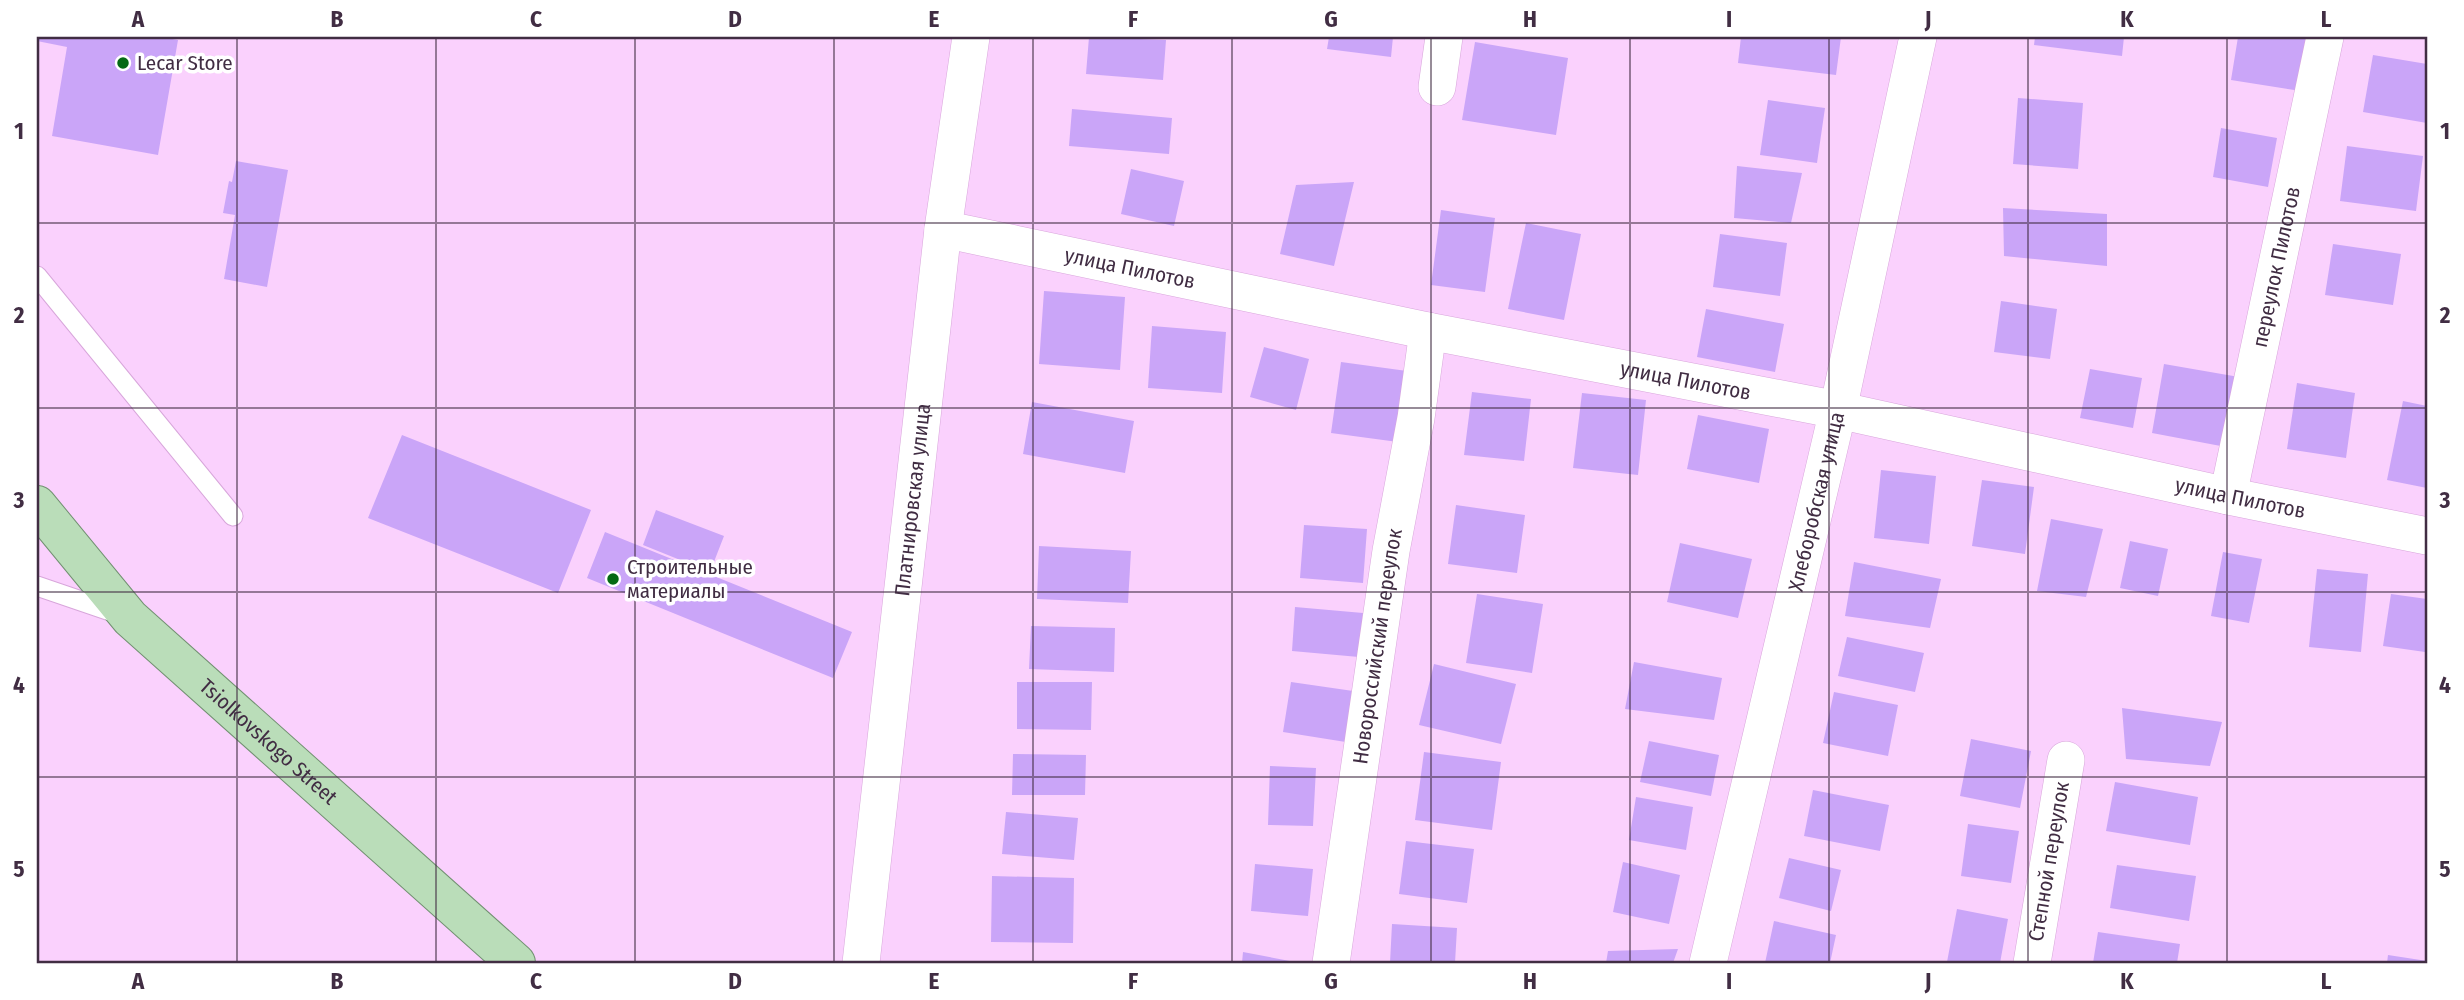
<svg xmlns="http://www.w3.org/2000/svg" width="2464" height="1000" font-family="'Fira Sans Condensed',sans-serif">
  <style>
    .building { fill: #caa5f8 }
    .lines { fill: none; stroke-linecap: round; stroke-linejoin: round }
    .lane-casing { stroke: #d8a6db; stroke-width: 21 }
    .street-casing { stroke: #d8a6db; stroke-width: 38 }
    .primary-casing { stroke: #729072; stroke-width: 40 }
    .lane { stroke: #fff; stroke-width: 19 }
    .street { stroke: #fff; stroke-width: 37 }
    .primary { stroke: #baddb9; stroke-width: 38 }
    .grid { fill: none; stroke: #412d43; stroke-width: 2; stroke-opacity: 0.55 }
    .poi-dot { fill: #046914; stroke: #fff; stroke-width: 2.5 }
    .labels { text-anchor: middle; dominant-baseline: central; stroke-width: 7; stroke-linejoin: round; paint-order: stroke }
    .poi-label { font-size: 21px; fill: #412d43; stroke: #fff; text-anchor: start }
    .street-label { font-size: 21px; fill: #412d43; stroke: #fff }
    .neatline { fill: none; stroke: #412d43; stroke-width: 2.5 }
    .grid-label { font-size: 23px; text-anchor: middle; font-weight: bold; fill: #412d43 }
  </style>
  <rect width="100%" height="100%" fill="#fad1fd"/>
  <path class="building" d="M37,37h124l17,3 -20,115 -106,-19 15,-89 -30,-6z
    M1089,37l77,3 -3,40 -77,-6z
    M1329,37h64l-2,20 -64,-8z
    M1741,37h100l-5,38 -98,-12z
    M2035,37h89l-2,19 -88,-11z
    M2238,37h71l-8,54 -70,-11z
    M1475,42l93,16 -12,77 -94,-15z
    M2373,55l54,9v59l-64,-11z
    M2018,98l65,5 -5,66 -65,-5z
    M1768,100l57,8 -8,55 -57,-8z
    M1072,109l100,9 -3,36 -100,-8z
    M2221,128l56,10 -9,49 -55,-10z
    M2347,146l76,10 -7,55 -76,-10z
    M236,161l52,9 -21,117 -43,-8 11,-64 -12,-2 6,-32 3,1z
    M1737,166l65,7 -11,50 -57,-5z
    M1131,169l53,12 -10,45 -53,-12z
    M1354,182l-20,84 -54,-12 16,-69z
    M2003,208l104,6v52l-103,-10z
    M1441,210l54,8 -10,74 -54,-7z
    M1526,223l55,11 -17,86 -56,-11z
    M1720,234l67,9 -7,53 -67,-9z
    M2333,244l68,10 -8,51 -68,-10z
    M1044,291l81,6 -5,73 -81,-6z
    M2001,301l56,8 -7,50 -56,-7z
    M1706,309l78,15 -9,48 -78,-15z
    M1152,326l74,6 -4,61 -74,-5z
    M1264,347l45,12 -13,51 -46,-13z
    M1341,362l66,9 -9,71 -67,-9z
    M2164,364l75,13 -13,70 -74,-14z
    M2090,369l52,9 -9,50 -53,-10z
    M2297,383l58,10 -9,65 -59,-9z
    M1472,392l59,7 -7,62 -60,-6z
    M1582,393l64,7 -8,75 -65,-7z
    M2403,401l24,5v82l-40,-8z
    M1032,402l102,19 -9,52 -102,-19z
    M1698,415l71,14 -10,54 -72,-14z
    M402,435l189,75 -33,83 -190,-75z
    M1881,470l55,6 -7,68 -55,-6z
    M1982,480l52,7 -9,67 -53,-8z
    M1456,505l69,10 -8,58 -69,-9z
    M656,510l68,26 -14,36 -67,-27z
    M2051,519l52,10 -17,68 -49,-6z
    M1304,525l63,4 -4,54 -63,-5z
    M605,532l247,100 -19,46 -246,-100z
    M2130,541l38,8 -10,47 -38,-8z
    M1680,543l72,16 -14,59 -71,-16z
    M1039,546l92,5 -3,52 -91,-4z
    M2223,552l39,7 -13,64 -38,-7z
    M1854,562l87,17 -11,49 -85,-12z
    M2317,569l51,5 -7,78 -52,-5z
    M1477,594l66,10 -11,69 -66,-10z
    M2391,594l36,5 -2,53 -42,-6z
    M1295,607l68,6 -4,44 -67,-6z
    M1031,626l84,2 -1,44 -85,-3z
    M1847,637l77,16 -9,39 -77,-16z
    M1634,662l88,16 -8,42 -89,-11z
    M1434,664l82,20 -15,60 -82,-19z
    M1017,682h75l-1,48 -74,-1z
    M1291,682l69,10 -8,51 -69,-11z
    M1834,692l64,13 -10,51 -65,-13z
    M2122,708l100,14 -12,44 -84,-7z
    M1971,739l60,12 -11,57 -60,-12z
    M1649,741l70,14 -8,41 -71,-14z
    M1424,752l77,10 -9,68 -77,-10z
    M1013,754l73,1 -1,40h-73z
    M1270,766l46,2 -3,58 -45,-1z
    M2115,782l83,15 -8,48 -84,-14z
    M1813,790l76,15 -9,46 -76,-15z
    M1636,797l57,10 -7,43 -57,-10z
    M1006,812l72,6 -4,42 -72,-6z
    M1968,824l51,7 -8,52 -50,-7z
    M1406,841l68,8 -7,54 -68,-9z
    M1789,858l52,12 -10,41 -52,-13z
    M1623,862l57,13 -11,49 -56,-12z
    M1255,864l58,5 -5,47 -57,-5z
    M2117,865l79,11 -7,45 -79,-13z
    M992,876l82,2 -1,65 -82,-1z
    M1957,909l51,10 -8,44 -53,-1z
    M1774,921l62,14 -6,28h-65z
    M1392,924l65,4 -2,35h-65z
    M2098,932l82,12 -3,19h-84z
    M1678,949l-5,14h-67l2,-12z
    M1243,952l52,10v1h-53z
    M2388,955l39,6v2h-40z"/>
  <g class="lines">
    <g class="lane-casing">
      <path id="lane" d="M37,276l196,240
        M37,586l82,28"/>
    </g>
    <g class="street-casing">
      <g id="street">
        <path d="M1437,87l7,-50"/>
        <path id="s1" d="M943,229l485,102 410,79 390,86 199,40"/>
        <path id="s2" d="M2228,496l97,-459"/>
        <path id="s3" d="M861,963l82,-734 28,-192"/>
        <path id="s4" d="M1331,963l60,-412 25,-133 12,-87"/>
        <path id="s5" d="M1708,963l130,-553 80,-373"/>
        <path id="s6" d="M2032,963l34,-203"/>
      </g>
    </g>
    <g class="primary-casing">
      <g id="primary">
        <path id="s7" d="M37,505l93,113 386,345"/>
      </g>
    </g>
    <use href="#lane" class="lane"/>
    <use href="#street" class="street"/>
    <use href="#primary" class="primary"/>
  </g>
  <path class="grid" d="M237,37v926M436,37v926M635,37v926M834,37v926M1033,37v926M1232,37v926M1431,37v926M1630,37v926M1829,37v926M2028,37v926M2227,37v926M37,223h2390M37,408h2390M37,592h2390M37,777h2390"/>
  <g class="poi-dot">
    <circle cx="123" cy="63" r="7"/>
    <circle cx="613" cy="579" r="7"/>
  </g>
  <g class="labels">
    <g class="poi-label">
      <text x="137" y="63">Lecar Store</text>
      <text x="627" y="567">Строительные<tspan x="627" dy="24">материалы</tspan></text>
    </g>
    <g class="street-label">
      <text stroke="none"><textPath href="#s2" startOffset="234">переулок Пилотов</textPath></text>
      <text stroke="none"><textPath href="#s1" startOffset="191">улица Пилотов</textPath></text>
      <text stroke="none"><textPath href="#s1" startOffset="758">улица Пилотов</textPath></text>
      <text stroke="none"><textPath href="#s1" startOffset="1325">улица Пилотов</textPath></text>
      <text stroke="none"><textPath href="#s3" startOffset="466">Платнировская улица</textPath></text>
      <text stroke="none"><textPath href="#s5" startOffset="474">Хлеборобская улица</textPath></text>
      <text stroke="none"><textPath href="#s4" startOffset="320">Новороссийский переулок</textPath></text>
      <text stroke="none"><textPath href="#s7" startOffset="332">Tsiolkovskogo Street</textPath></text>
      <text stroke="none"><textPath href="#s6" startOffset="103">Степной переулок</textPath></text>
    </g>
  </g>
  <rect width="2464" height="1000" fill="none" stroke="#ffffff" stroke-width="77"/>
  <rect x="38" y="38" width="2388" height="924" class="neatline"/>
  <g class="grid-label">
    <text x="138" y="27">A</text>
    <text x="337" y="27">B</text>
    <text x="536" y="27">C</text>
    <text x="735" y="27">D</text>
    <text x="934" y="27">E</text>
    <text x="1133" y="27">F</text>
    <text x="1331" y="27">G</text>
    <text x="1530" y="27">H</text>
    <text x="1729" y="27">I</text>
    <text x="1928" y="27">J</text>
    <text x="2127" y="27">K</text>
    <text x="2326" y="27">L</text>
    <text x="19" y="139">1</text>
    <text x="2445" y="139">1</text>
    <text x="19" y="323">2</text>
    <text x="2445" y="323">2</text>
    <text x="19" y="508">3</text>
    <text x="2445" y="508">3</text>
    <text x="19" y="693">4</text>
    <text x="2445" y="693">4</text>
    <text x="19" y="877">5</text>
    <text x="2445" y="877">5</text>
    <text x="138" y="989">A</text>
    <text x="337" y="989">B</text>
    <text x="536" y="989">C</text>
    <text x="735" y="989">D</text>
    <text x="934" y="989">E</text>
    <text x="1133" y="989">F</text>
    <text x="1331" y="989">G</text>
    <text x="1530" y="989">H</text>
    <text x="1729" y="989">I</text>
    <text x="1928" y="989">J</text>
    <text x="2127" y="989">K</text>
    <text x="2326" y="989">L</text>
  </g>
</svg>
